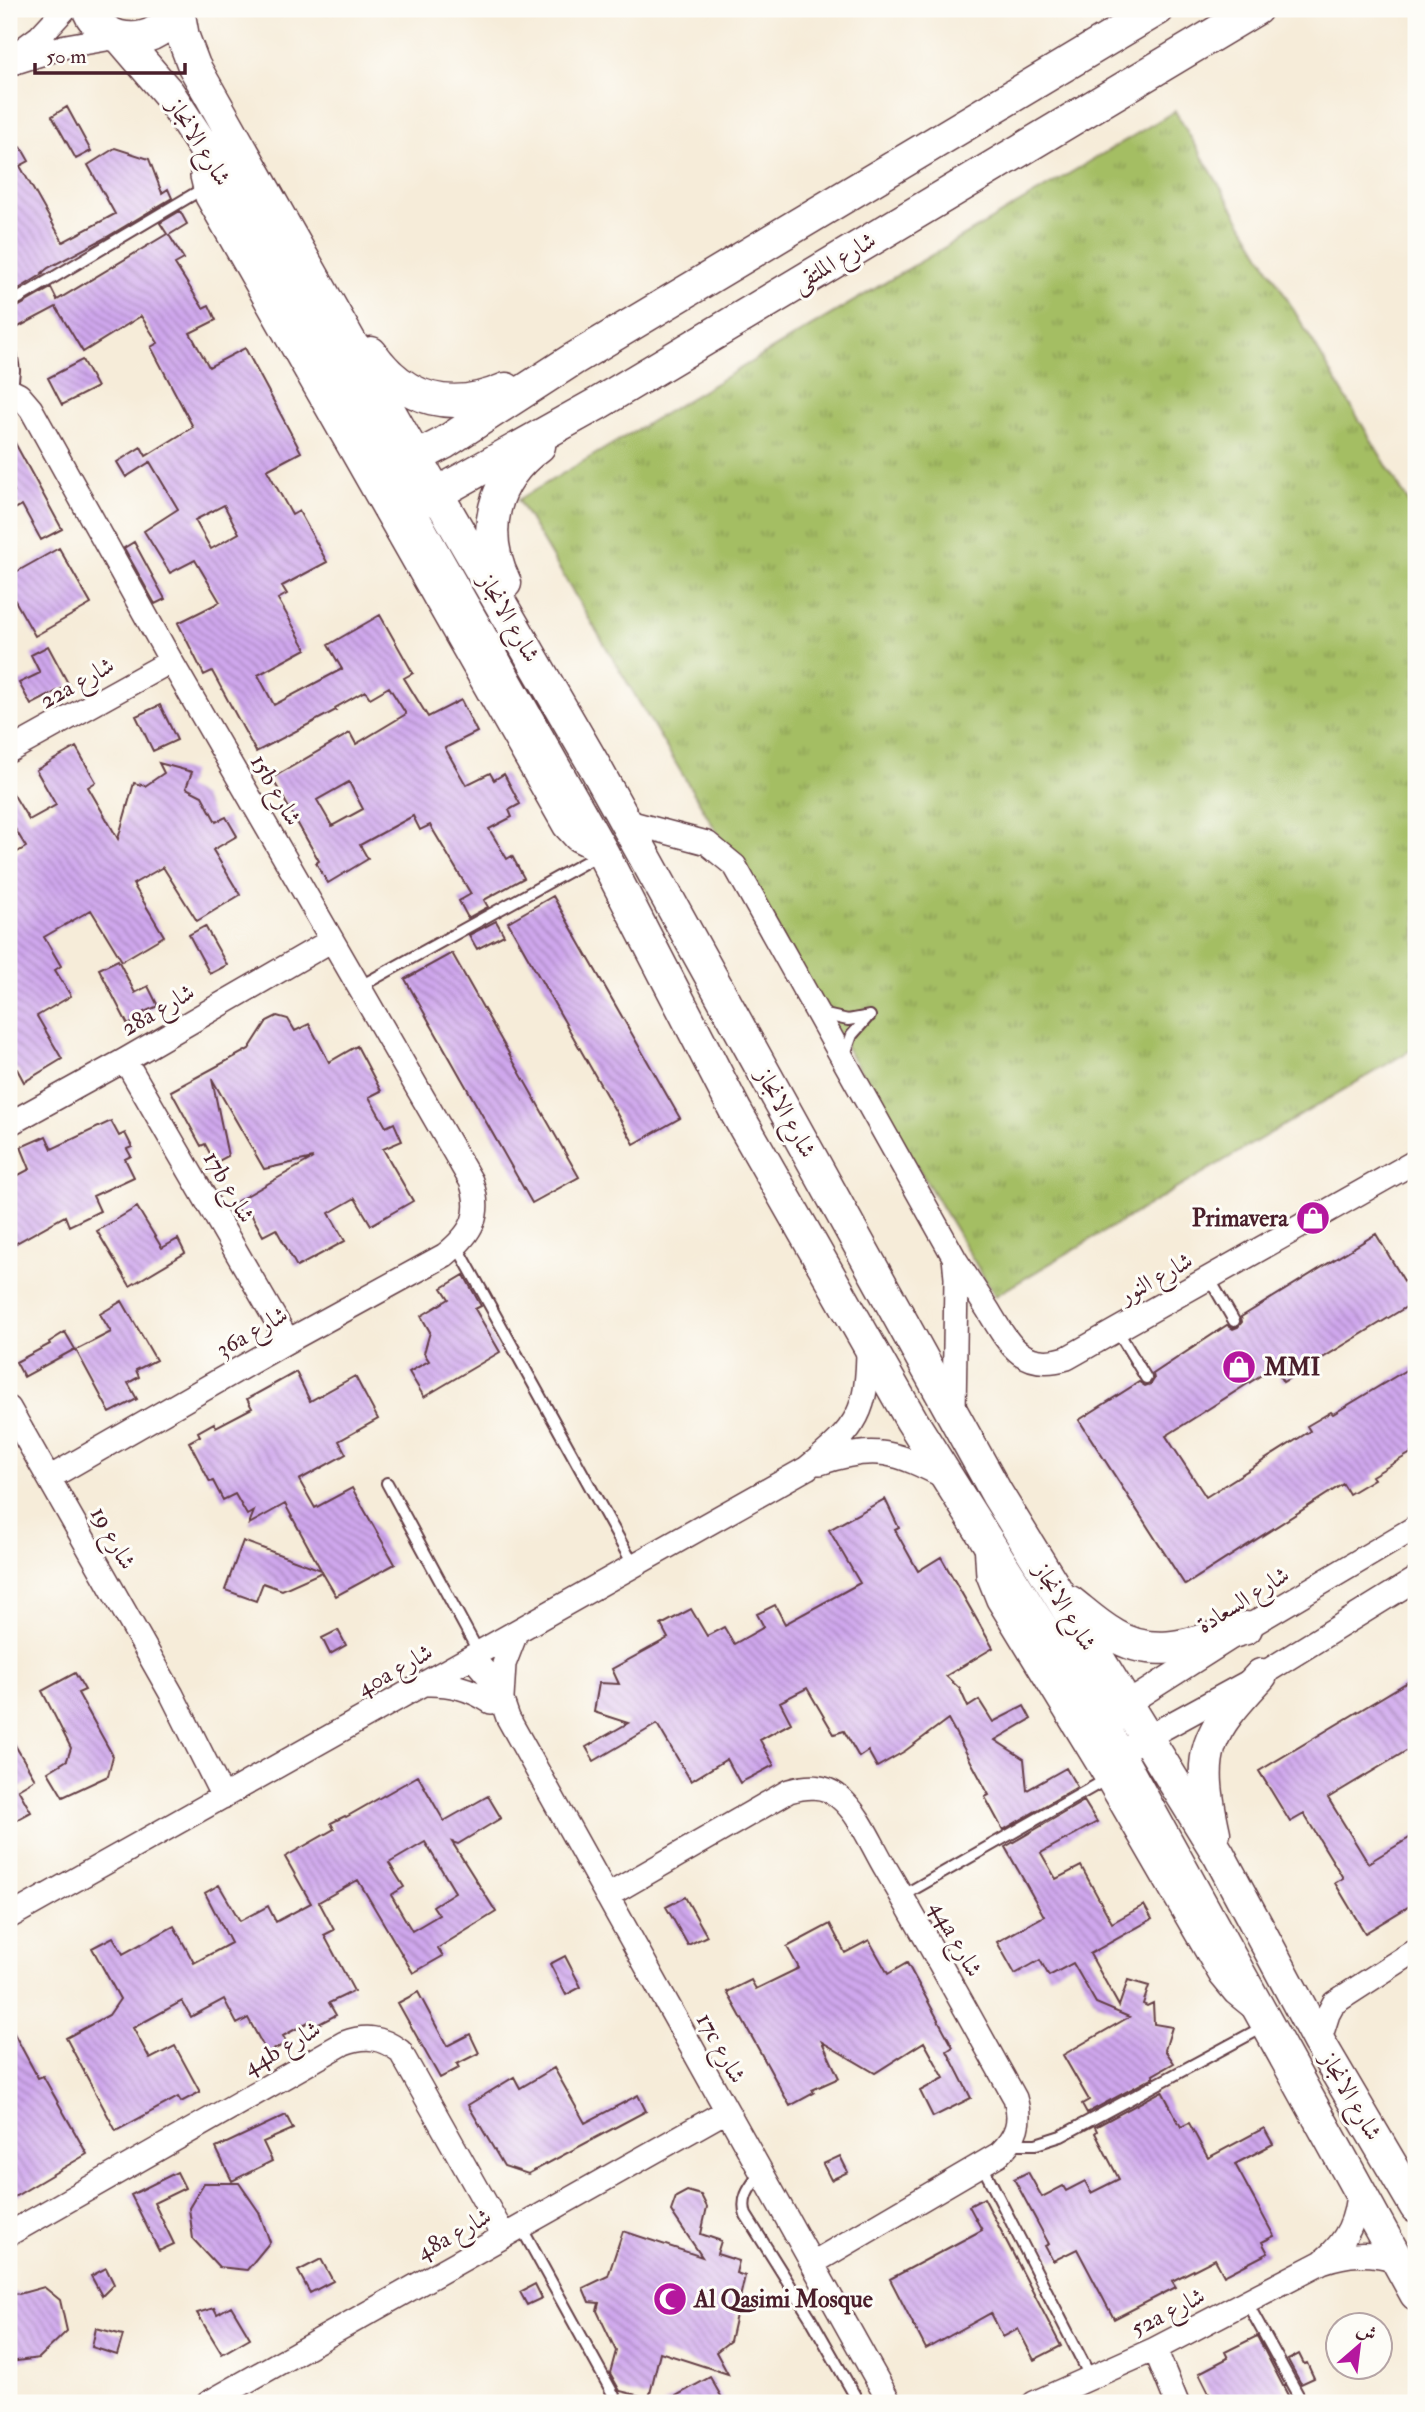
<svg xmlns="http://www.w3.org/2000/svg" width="1425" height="2412" font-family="'IM FELL Double Pica',Amiri,serif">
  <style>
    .grass { fill: url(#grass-tufts); stroke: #776e48; stroke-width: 2 }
    .building { fill: url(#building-back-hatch); fill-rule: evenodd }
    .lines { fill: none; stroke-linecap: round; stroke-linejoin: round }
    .lane-casing { stroke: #643e45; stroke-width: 14 }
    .street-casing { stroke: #643e45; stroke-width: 26 }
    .secondary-casing { stroke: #643e45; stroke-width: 35 }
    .lane { stroke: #fff; stroke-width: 10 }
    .street { stroke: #fff; stroke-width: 23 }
    .secondary { stroke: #fff; stroke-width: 32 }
    .labels { text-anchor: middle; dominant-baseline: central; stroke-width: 6; stroke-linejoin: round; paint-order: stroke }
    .street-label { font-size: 24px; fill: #4a1f2b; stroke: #fdfcf7 }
    .poi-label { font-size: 24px; font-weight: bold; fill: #4a1f2b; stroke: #fdfcf7; text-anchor: start }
  </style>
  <defs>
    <pattern id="grass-tufts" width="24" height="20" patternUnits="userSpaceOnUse" patternTransform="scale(1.75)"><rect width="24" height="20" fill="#a4be64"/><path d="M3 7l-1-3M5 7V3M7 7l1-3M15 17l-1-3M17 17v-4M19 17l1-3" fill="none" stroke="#889a53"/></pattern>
    <pattern id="building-back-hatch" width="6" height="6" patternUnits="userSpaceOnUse" patternTransform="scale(1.75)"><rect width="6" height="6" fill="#cfa7ed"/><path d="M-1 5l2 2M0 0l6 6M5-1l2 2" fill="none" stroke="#aa87c0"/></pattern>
  </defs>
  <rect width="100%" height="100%" fill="#fdfcf7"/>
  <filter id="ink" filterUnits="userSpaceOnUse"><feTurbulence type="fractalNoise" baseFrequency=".0143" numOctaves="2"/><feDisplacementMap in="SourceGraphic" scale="14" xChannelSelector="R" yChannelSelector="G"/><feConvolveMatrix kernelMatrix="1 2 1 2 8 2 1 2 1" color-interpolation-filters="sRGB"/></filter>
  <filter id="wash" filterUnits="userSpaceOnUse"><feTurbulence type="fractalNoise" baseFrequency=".00686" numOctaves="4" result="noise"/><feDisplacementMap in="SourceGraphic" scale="28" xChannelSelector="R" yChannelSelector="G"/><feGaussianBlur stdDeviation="1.57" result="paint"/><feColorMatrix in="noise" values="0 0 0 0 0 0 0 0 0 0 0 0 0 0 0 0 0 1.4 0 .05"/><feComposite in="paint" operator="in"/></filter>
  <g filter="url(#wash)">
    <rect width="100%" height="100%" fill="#f6ecd9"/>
    <path class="grass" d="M1175,111l241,404v532l-421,249 -477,-796z"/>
    <g id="blocks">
      <path class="building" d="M67,107l24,44 -15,8 -24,-43z
        M9,146l3,6 9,-5 8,14 -9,5 43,76 52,-28 -27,-49 27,-17 34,11 13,34 6,-4 4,9 -65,39 -59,31 -6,5 1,1 -34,21z
        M180,211l7,13 -18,11 15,24 -9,5 28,44 6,-3 7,15 -26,13 19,34 36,-19 56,104 -34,18 25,45 7,-4 28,51 -45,24 5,8 -9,5 28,50 -48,26 16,30 68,-36 -14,-24 52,-30 33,58 -9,5 24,39 33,-17 16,32 -32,16 21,37 24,-12 4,7 10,-6 16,30 -11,6 3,7 -23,12 18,30 5,-3 12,22 -40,22 4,7 -20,11 -9,-17 12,-7 -41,-69 -10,5 -7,-14 -53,29 8,14 -40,24 -12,-20 3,-2 -47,-83 78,-45 6,11 50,-30 -17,-27 -19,11 -5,-7 -30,17 1,2 -80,42 -44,-81 -8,4 -26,-52 42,-21 -25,-42 -25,13 -26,-42 34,-22 -28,-47 -24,15 -9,-15 24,-15 5,9 47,-29 -42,-80 7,-4 -17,-27 -58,36 -27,-45 -47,25v-20l42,-24 6,12 110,-66 -7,-11zM224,505l15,28 -28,16 -16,-29zM349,782l14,27 -31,17 -15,-26z
        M82,360l15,27 -35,18 -14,-27z
        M9,432l53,97 -21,11 -19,-35 -13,7v-18l5,-3 -5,-10z
        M134,542l31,57 -10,5 -31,-56z
        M59,548l32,56 -56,32 -26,-46v-14z
        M48,646l21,39 -38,20 -12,-22 21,-10 -9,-18z
        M160,705l17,35 -24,11 -17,-35z
        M76,747l20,35 -8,5 30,52 16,-56 11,3 19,-13 -5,-10 33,9 -6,16 16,8 14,26 10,-5 11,19 -24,14 27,45 -43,26 -34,-54 -30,17 31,52 -42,25 -31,-51 -47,27 17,29 -6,4 16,26 -34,20 25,43 -38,23 -7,-13 -8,4v-216l17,-10 -17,-28v-32l20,33 27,-15 -20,-35z
        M553,896l127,222 -46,26 -126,-222z
        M496,921l8,14 -27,14 -8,-14z
        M205,926l22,39 -17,9 -21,-39z
        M452,953l127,224 -47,26 -127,-224z
        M118,960l17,33 13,-7 10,20 -14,6 2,4 -18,9 -29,-56z
        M277,1016l11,3 7,12 14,-7 20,38 28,-16 24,45 -12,6 17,30 8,-4 8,18 -19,8 30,52 -42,24 -16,-27 -26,15 16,28 -48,26 -21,-38 -13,7 -12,-22 -9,3 -8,-14 79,-45 -49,11 -52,-90 16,77 -13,7 -10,-19 -4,2 -30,-55 78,-42 18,-28z
        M111,1121l8,15 6,-3 7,14 -5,2 4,7 -6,3 9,18 -41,19 7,15 -31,15 -4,-10 -56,31v-67l21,-11 -9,-22 25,-11 6,13z
        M137,1207l25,41 16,-9 7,14 -55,33 -33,-55z
        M1376,1234l40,67 -133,81 -9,-15 -108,69 40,61 104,-66 -3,-5 24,-14 2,2 83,-50v86l-44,26 2,3 -25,15 -6,-10 -158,101 -106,-165 60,-38 6,4 6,-2 3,-5 -1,-5 74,-49 6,4 5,-2 4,-5 -1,-5z
        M464,1275l17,31 -6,3 25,43 -76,45 -15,-25 20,-11 -5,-8 6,-21 -9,-16 28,-17 -7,-11z
        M122,1301l34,59 -20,10 3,7 -11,6 9,16 -27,14 -34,-63 35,-18 -11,-18z
        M65,1332l10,17 -51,28 -8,-15 34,-18 -1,-2z
        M296,1372l14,29 45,-25 23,43 -39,22 7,13 -47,26 16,28 37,-20 43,76 -59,32 -14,-24 -40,18 -19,-7 -7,18 -31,-11 18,-49 78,29 -36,-66 -36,20 5,-13 -7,4 -12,-21 -12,6 -10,-19 -3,1 -21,-40 11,-6 -2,-4 16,-9 2,4 36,-19 -5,-9z
        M885,1499l14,29 -4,2 23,41 23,-14 52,91 -47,28 14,13 8,18 11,-7 14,22 31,-16 7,13 -36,21 29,19 3,31 39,-22 11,19 -74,43 -18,-33 4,-2 -41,-76 -43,32 -28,16 -9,-16 -9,6 -15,-26 -10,3 -27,-46 -27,14 11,21 -31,17 14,25 -34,18 -13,-24 -36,22 -34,-57 -63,37 -8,-14 42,-24 -34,-11 5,-29 20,1 -7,-15 56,-31 -7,-13 30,-16 16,27 17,-9 10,17 30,-17 -7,-13 18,-9 10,19 75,-41 -31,-53z
        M338,1630l8,15 -16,9 -8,-16z
        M75,1673l10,17 -7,3 35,63 -5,20 -45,21 -15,-25 19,-12 4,-12 -29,-57z
        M1416,1677v68l-88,53 40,65 48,-29v68l-51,31 -30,-50 8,-5 -39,-64 -14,8 -31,-51z
        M9,1735l26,44 -17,10 13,23 -22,12z
        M418,1776l26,45 44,-25 13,22 -43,26 -6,-2 44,70 -58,36 5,8 -30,17 -55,-93 -39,22 15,28 -10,5 30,56 -25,12 7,12 -21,11 -3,-6 -29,16 4,7 -20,10 -19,-35 -11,6 -13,-25 -33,18 -9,-16 -49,27 17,31 25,-13 25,46 -19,10 -3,-5 -62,34 -50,-93 43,-23 11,-16 -28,-51 21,-11 10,17 51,-28 20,37 37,-20 -26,-50 14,-8 21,36 28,-15 8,16 35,-19 -26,-46 49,-28 -3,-6 14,-7 1,1zM425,1842l30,50 -22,14 6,9 -27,16 -21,-36 13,-8 -15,-24z
        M1084,1801l13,21 -56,31 15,26 25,-13 31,57 32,-18 8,14 -62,35 29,52 9,-26 21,6 -6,18 4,2 6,-3 1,21 18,3 -7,23 9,13 -21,12 1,2 -67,36 -5,-9 7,-4 -26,-45 66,-38 -33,-14 -23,-40 -24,13 -9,-16 -25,14 -18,-32 47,-26 -39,-69z
        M685,1897l22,39 -19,9 -22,-38z
        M830,1924l15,29 24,-13 19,34 19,-11 46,84 -6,4 24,47 -38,19 -13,-26 24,-13 -20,-36 -49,31 -53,-31 17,36 -27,12 2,3 -24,13 -63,-114 24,-12 5,9 43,-21 -12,-21z
        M565,1956l16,31 -15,8 -16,-31z
        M418,1992l29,54 23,-12 9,19 -22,11 2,4 -19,10 -42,-75z
        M9,2024l29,54 5,-2 44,78 -78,46z
        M554,2068l31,55 53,-28 8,16 -118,63 -24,-8 -36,-61 46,-28 6,11z
        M1162,2091l19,36 8,-4 19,35 56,-30 9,16 -38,20 39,72 -12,6 6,11 -44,23 -9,-17 -43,22 4,6 -62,32 -37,-70 -24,12 -8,-15 4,-2 -35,-65 14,-7 14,25 21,-11 3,5 19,-10 6,12 28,-14 -24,-46 2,-2 -2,-4z
        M286,2115l7,14 -30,13 9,19 -40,20 -16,-33z
        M840,2156l8,16 -17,8 -8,-16z
        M177,2172l8,16 -31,15 20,41 -15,7 -28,-56z
        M204,2183h35l20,29 11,30 -23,28 -28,-3 -26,-28 -4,-31z
        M687,2191l14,4 6,12 -6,27 20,7 -4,13 22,7 -3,12 9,3 -15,65 -14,11 12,22 -68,-22 -11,46 -29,-7 -10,-18 6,-22 -19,-40 2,-8 -10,-1 -6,-14 25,-12 15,-45 79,26 -31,-46 5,-14z
        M984,2198l77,148 -27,14 -16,-31 -15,8 -12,-24 -65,36 -36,-70 92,-49 -13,-24z
        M321,2259l12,22 -23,12 -12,-22z
        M106,2268l8,16 -12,12 -11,-20z
        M535,2284l7,14 -15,7 -7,-13z
        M44,2287l16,13 7,31 -28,27 -30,4v-71l10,3z
        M231,2306l19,32 -28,16 -25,-41 17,-5 3,6z
        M96,2328l27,7 -6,20 -25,-8z
        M1257,2336l35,67h-78l-15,-30 29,-15 -3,-6z
        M1299,2354l5,10 3,-1 7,15 -13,6 -13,-24z
        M710,2377l15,26h-62z"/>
    </g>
  </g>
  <g filter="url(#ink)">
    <use href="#blocks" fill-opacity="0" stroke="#643e45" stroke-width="2"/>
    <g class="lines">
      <g class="lane-casing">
        <path id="lane" d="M9,304l195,-116
          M9,340l5,30 -2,21
          M359,987l241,-133
          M821,1014l27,6 22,-4
          M844,1057l8,-22 15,-17
          M457,1246l177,320
          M1209,1278l25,43
          M1117,1330l29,48
          M387,1483l92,170
          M902,1896l205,-117
          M1010,2144h26l25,-8 204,-110
          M982,2165l109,213
          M761,2172c-10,14 -21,25 -15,43l64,102 49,86
          M521,2227l97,176
          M1246,2301l52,94 2,8"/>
      </g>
      <g class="street-casing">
        <path id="street" d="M16,54l23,-17 26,-28
          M9,64l57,-18 52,-9
          M203,146l-1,30 5,21 358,630 11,12 26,13
          M9,390l10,5 12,14 140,252 300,520c12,34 1,52 -26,74l-157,86 -239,137
          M9,751l162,-90
          M625,821l82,22 28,23 219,391 2,21 -2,136
          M125,1060l163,281
          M9,1124l116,-64 207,-120
          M955,1259c11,17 22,34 33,51 20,33 34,62 79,48l349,-197
          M9,1408l163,287 51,102
          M820,1463c56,-19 76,-11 127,15
          M986,1542l2,33 10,25 109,179 114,197 14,17 16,13
          M472,1657l25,29 11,32 382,685
          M424,1684c26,-1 45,4 67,18
          M502,1698l2,-34 12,-31
          M1114,1712l132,-84 170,-101
          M1133,1745l128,-70 155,-96
          M607,1896l182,-105c17,-5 35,-7 50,6 21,17 33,49 47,72 44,75 86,152 129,229 7,23 2,39 -16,56l-186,109
          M9,1917l798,-449c51,-41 61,-56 61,-123
          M1319,2042l9,-28 6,-11 82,-53
          M9,2234l335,-191c22,-8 37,-6 56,8l104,185
          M1324,2260c23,-19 33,-41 34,-70
          M1155,2349l22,54
          M208,2403l518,-292
          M1034,2403l121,-54 167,-87c26,-9 48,-10 75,-2"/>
      </g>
      <g class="secondary-casing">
        <path id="secondary" d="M88,9c16,39 72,39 87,0
          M178,9l5,28 11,29 210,371 190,328 403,729 222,361 100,187 97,165
          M121,38l48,56 34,52 103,173 103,191 193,342 134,260 176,309 188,300 316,573
          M371,353c35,50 82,59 135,36
          M398,467l46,-24 128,-83 586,-351
          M420,503l177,-99 659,-395
          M505,583c-25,-51 -13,-103 34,-137
          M1070,1602c14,11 28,24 44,33 43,27 88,5 132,-7
          M1214,1833c-18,-82 -9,-98 47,-158"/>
      </g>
      <use href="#lane" class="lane"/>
      <use href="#street" class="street"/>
      <use href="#secondary" class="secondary"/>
    </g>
  </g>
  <defs>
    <g id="shop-disc" transform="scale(1.75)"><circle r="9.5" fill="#b5179e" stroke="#fdfcf7"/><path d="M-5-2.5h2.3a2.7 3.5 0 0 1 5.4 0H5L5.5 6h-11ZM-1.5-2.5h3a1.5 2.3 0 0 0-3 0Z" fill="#fff"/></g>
    <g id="mosque-disc" transform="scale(1.75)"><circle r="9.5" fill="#b5179e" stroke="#fdfcf7"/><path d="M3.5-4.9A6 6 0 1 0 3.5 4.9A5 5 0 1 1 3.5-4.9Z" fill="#fff"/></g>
  </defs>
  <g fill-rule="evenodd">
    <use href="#shop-disc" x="1313" y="1218"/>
    <use href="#shop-disc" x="1239" y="1367"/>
    <use href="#mosque-disc" x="670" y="2299"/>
  </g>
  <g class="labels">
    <g class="street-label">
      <text transform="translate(199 142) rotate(58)">شارع الانجاز</text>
      <text transform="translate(834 262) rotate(-31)">شارع الملتقى</text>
      <text transform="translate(509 618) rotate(60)">شارع الانجاز</text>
      <text transform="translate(77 683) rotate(-29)">22a شارع</text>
      <text transform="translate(276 790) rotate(60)">15b شارع</text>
      <text transform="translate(158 1010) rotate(-30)">28a شارع</text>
      <text transform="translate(786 1113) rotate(61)">شارع الانجاز</text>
      <text transform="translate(229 1187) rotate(60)">17b شارع</text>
      <text transform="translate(1156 1278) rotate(-29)">شارع النور</text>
      <text transform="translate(252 1332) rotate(-30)">36a شارع</text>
      <text transform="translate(113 1538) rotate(61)">شارع 19</text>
      <text transform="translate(1243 1600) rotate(-32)">شارع السعادة</text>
      <text transform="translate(1065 1607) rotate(59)">شارع الانجاز</text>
      <text transform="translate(395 1670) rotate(-29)">40a شارع</text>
      <text transform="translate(956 1939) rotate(61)">44a شارع</text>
      <text transform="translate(282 2048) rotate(-30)">44b شارع</text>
      <text transform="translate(721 2048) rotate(61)">17c شارع</text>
      <text transform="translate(1351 2096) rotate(60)">شارع الانجاز</text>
      <text transform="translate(454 2234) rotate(-29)">48a شارع</text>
      <text transform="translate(1168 2312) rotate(-27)">52a شارع</text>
    </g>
    <g class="poi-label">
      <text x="1288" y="1218" text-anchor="end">Primavera</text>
      <text x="1264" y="1367">MMI</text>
      <text x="694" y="2299">Al Qasimi Mosque</text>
    </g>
  </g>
  <rect width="1425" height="2412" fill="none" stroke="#fdfcf7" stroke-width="35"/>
  <g transform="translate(1359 2346) rotate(28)"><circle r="33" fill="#fdfcf7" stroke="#b5a4a5" stroke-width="2"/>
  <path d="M0-5L12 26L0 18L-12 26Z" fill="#b5179e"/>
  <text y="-10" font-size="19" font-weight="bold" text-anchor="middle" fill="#4a1f2b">ش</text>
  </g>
  <path d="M35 63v10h150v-10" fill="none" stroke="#4a1f2b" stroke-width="3.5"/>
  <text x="46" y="63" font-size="21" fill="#4a1f2b" stroke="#fdfcf7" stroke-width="5" paint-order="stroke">50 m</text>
</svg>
